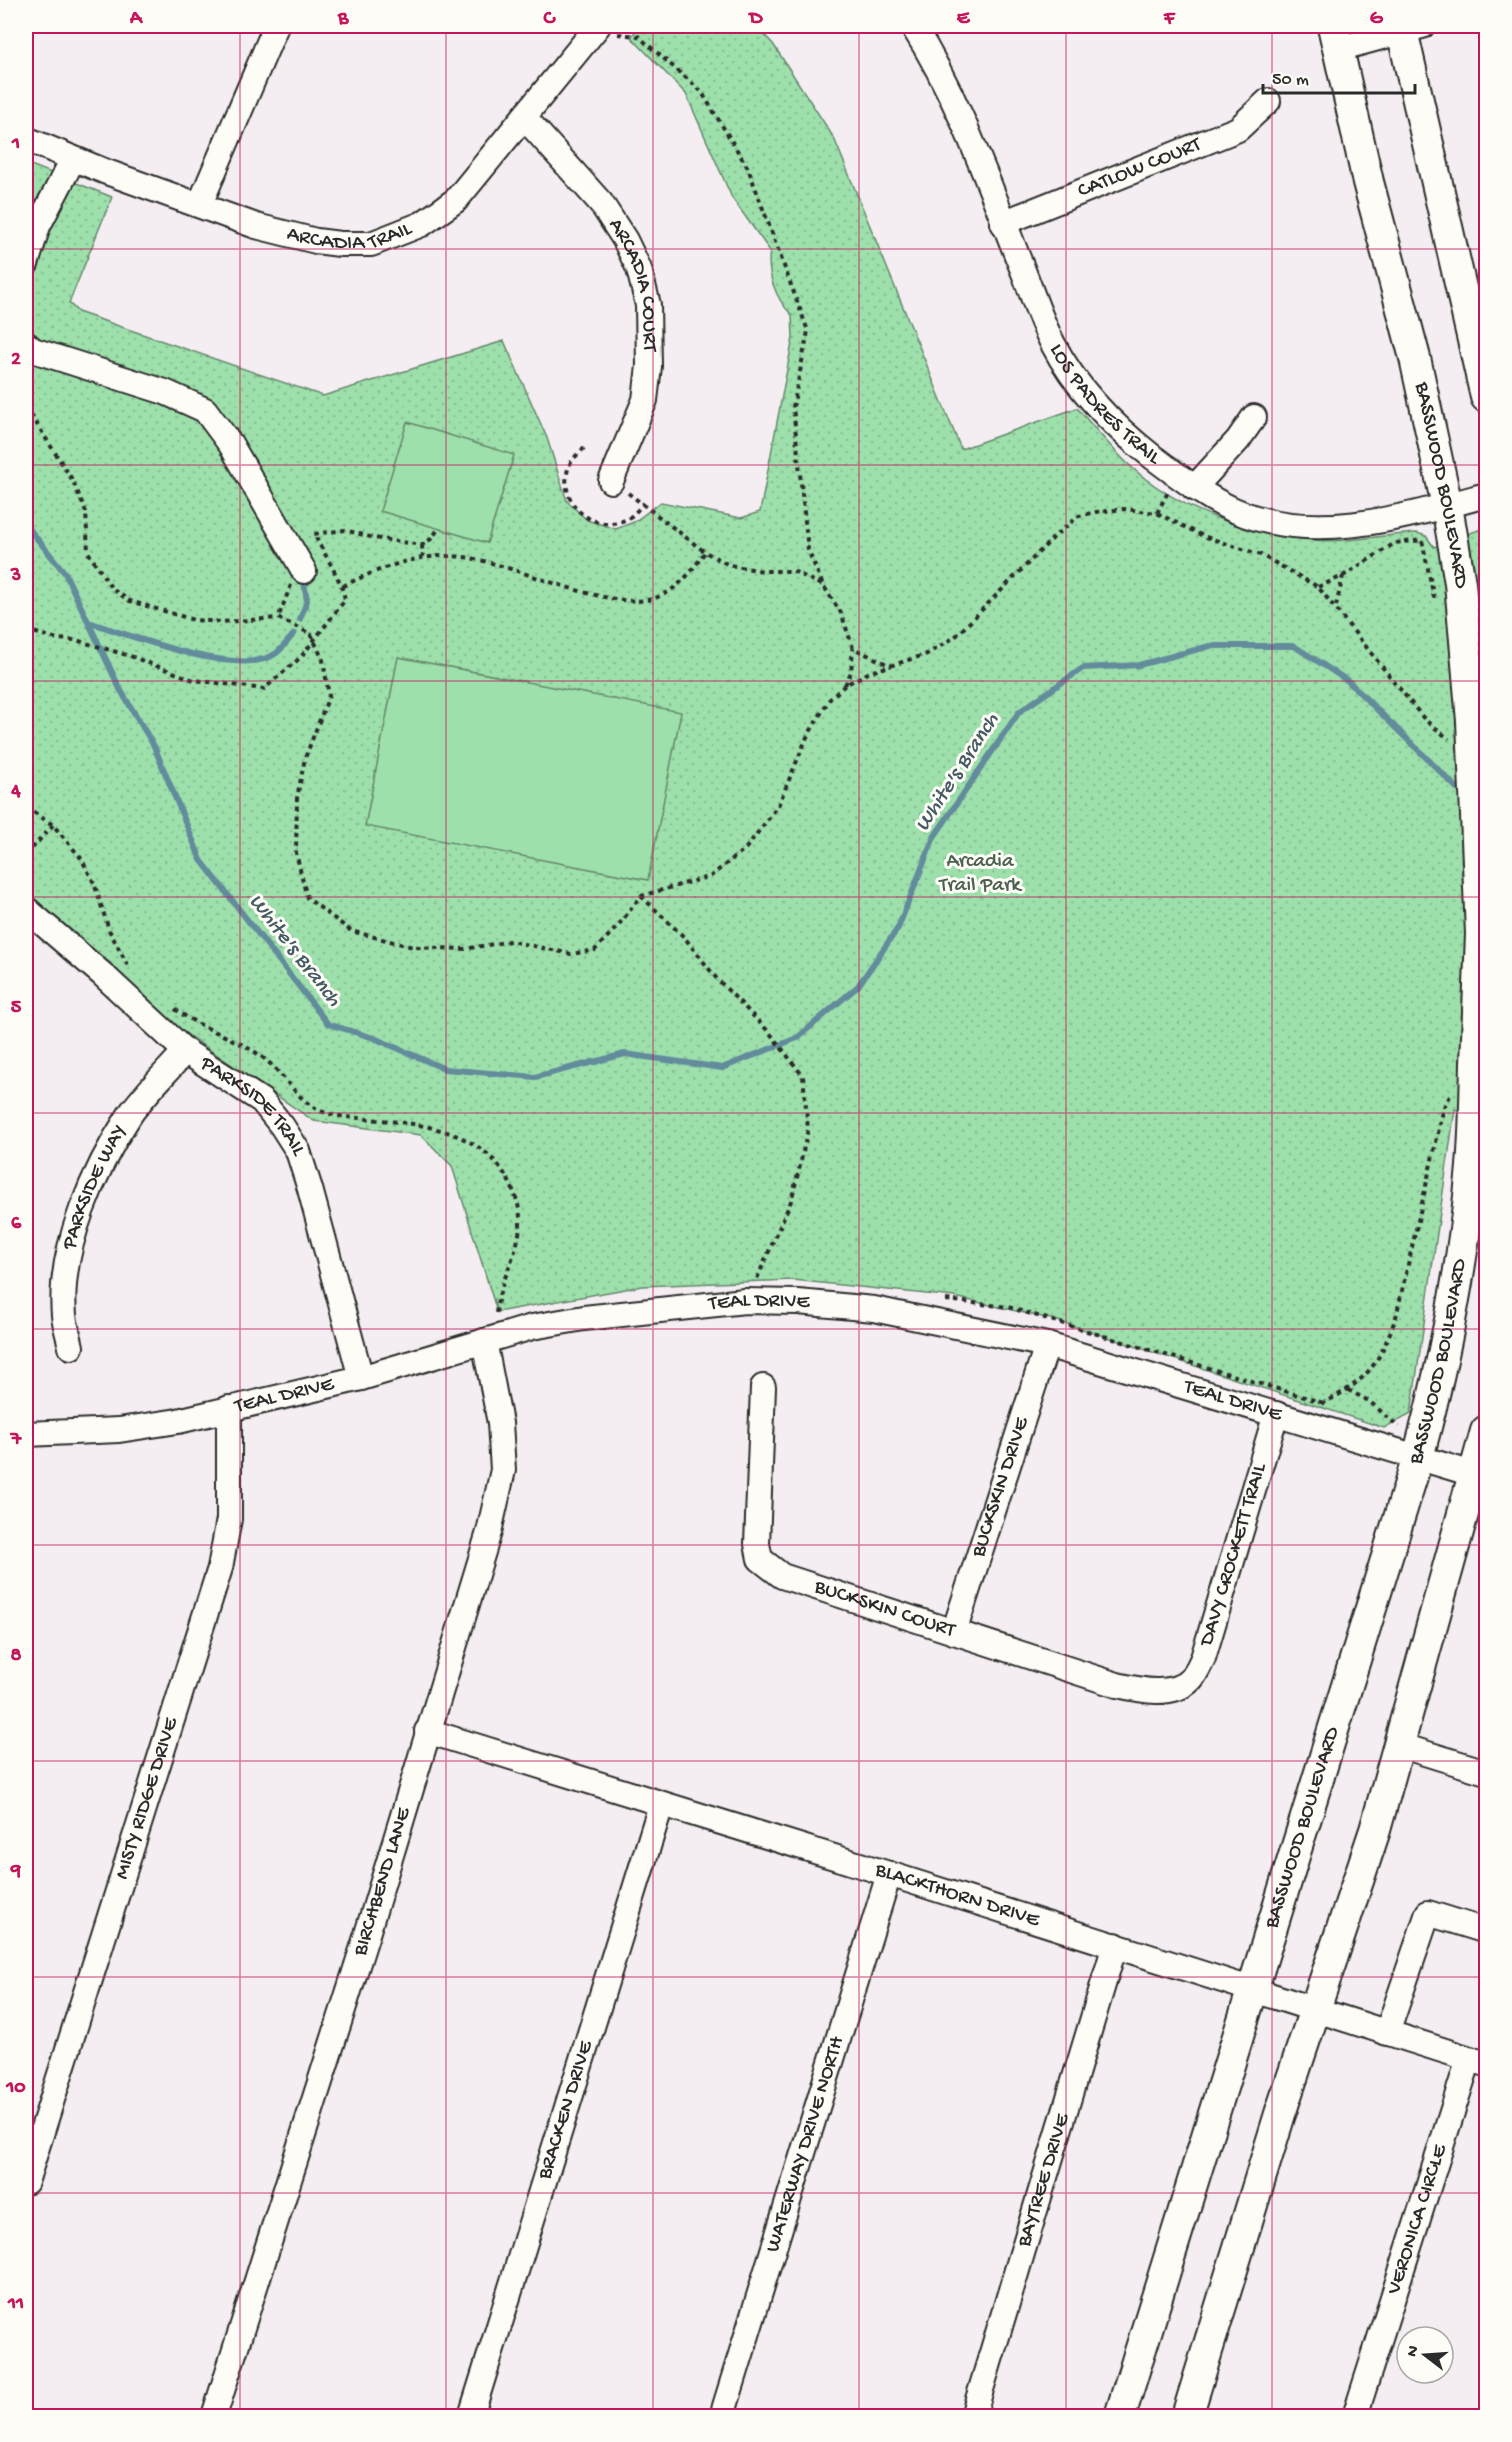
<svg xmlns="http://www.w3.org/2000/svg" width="1512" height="2442" font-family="'Gochi Hand',sans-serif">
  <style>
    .grass { fill: url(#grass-dots); stroke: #64866b; stroke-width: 1.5 }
    .pitch { fill: #9de0ab; stroke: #64866b; stroke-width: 1.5 }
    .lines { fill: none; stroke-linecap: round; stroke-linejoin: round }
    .stream { stroke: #628b9c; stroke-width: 6 }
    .minor-casing { stroke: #2b2b2b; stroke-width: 28 }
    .major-casing { stroke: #2b2b2b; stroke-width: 34 }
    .path { stroke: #2b2b2b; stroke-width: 4; stroke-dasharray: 4.5 4.5; stroke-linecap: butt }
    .minor { stroke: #fdfcf7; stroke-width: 24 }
    .major { stroke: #fdfcf7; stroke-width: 30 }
    .major-bridge-casing { stroke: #2b2b2b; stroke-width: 34; stroke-linecap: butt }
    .major-bridge { stroke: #fdfcf7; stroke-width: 30 }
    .grid { fill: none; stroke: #c2185b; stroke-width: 1.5; stroke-opacity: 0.55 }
    .labels { text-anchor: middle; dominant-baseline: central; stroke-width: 6; stroke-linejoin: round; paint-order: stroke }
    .street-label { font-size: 21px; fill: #2b2b2b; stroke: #fdfcf7 }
    .park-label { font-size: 21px; fill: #4d6151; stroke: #fdfcf7 }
    .water-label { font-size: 22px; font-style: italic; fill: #465b64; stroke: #fdfcf7 }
    .neatline { fill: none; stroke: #c2185b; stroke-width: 2 }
    .grid-label { font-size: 20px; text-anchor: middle; font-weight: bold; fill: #c2185b }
  </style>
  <defs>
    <pattern id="grass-dots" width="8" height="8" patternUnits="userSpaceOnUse" patternTransform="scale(1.5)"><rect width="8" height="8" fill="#9de0ab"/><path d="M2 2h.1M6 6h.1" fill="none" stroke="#87c093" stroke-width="1.8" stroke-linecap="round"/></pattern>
  </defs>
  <rect width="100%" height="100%" fill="#f4eef3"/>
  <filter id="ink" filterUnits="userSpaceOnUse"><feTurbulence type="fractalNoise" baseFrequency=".0167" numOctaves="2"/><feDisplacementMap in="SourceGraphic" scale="12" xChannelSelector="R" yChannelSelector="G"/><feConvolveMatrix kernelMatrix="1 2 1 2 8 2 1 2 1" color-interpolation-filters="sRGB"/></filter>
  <g filter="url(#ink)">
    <path class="grass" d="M640,26h116l17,18 61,94 127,311 116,-41c16,18 32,37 49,54 49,47 120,72 186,78 36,3 70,-5 105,-7l9,3 8,11 52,-20v596l-31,-14 -44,304 -27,15 -329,-108 -100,-23 -162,-17 -151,6 -145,26 -45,-146 -31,-31 -107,-14 -145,-99 -61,-60 -82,-68v-731l86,34 -43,106 9,9 245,84 181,-55 43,97 20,63 20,19 29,9 18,-7 27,-20 80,16 19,-6 33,-174 -1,-23c-16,-15 -26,-42 -22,-64l-38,-53 -46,-104 -55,-57z"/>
    <path class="pitch" d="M407,422l107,33 -27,88 -107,-32z
      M398,657l283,55 -33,168 -283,-54z"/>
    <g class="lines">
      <path class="stream" d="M26,525l39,48 55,116 34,57 47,114 127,164 46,14 71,31 90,8 90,-23 97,14 75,-30 61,-52 40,-58 36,-91 85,-125 64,-44 56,-3 71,-19h84l54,35 117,115
        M300,619l7,-18 -3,-19
        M88,622c40,12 151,57 187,32 7,-4 13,-14 19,-20"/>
      <g class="minor-casing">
        <g id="minor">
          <path id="s1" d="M913,26c48,76 77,163 111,247 9,23 17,48 29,71 24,46 61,83 101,114 26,19 51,39 80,52 79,35 174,6 252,-15"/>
          <path d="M1338,49l84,-23"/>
          <path id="s2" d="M524,117l77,86 24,37 14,29 9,36 1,61 -4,34 -34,81"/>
          <path id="s3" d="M26,139l78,32 152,55 60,15 24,3h31l51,-20 34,-24 142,-174"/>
          <path d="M200,204l76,-178"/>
          <path id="s4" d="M1003,223l235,-94 30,-28"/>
          <path d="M26,264l12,-38 35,-67"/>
          <path d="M26,344l7,6 132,42 40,18 26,35 73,126"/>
          <path d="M1194,488l44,-48 16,-23"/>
          <path id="s5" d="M26,909l76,65 83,77 77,50 20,25 16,25 12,38 51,189"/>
          <path id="s6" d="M71,1347c-2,-11 -6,-21 -7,-32 -6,-67 31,-147 67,-202 16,-22 37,-42 54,-62"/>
          <path id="s7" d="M763,1387l-6,157 3,15 22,17 335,109c22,5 56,13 74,-6 5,-5 9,-15 12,-21l73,-244"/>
          <path id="s8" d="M26,1434l93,-4 59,-9 183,-43 171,-51 52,-9 161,-17 53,1 76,7 173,36 439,133"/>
          <path id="s9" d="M954,1632l93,-287"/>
          <path id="s10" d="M427,1731l462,143 597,190"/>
          <path d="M1399,1745l87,27"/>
          <path d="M1387,2033l41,-120 58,18"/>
          <path id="s11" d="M26,2182l194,-614 9,-49v-111"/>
          <path id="s12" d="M214,2416l153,-482 122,-402 14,-62 -3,-47 -16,-82"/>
          <path id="s13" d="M471,2416l190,-611"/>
          <path id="s14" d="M722,2416l167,-542"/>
          <path id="s15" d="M973,2416l142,-471"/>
          <path id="s16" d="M1355,2416l114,-357"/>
        </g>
      </g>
      <g class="major-casing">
        <g id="major">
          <path id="s17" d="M1333,26l35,156 47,176 32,148 13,77 12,138"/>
          <path d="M1401,26l85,371"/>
          <path id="s18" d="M1120,2416l298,-959c25,-91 44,-186 53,-280 4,-37 4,-76 5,-114"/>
          <path d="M1187,2416l93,-302 95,-284 111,-399"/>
        </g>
      </g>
      <path class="path" d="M618,34l20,2 63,55 47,77 60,163 -15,76 15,143 15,35 18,28 12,35 38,18
        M26,407l47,74 13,31 2,40 24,37 18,12 64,19 28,2 56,-4
        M584,448c-5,5 -12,11 -15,18 -13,36 23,69 58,53 6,-3 12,-11 17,-16
        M628,493l77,59 24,13 34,6h30l29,14
        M1157,513l11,-21
        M422,545l1,12
        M291,585l-13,33 33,16 12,26 6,36 -24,62 -8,40 -1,55 11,45 44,33 62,16 52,2 45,-8 61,13 24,-4 22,-23 24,-31 70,-20 35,-28 32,-42 29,-69 22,-37 16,-15 23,-12 59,-19 28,-17 102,-103 22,-18 17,-4 28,-3 33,4 46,23 58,19 57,32 107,133 24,19
        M343,586c39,-19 82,-36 127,-28 47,8 137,52 182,41 25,-7 40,-28 53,-47
        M1318,587l25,-11 52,-33 27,-3 12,58
        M1336,606l7,-30
        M26,630l31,9 19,1 54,16 64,24 70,9 37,-32 44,-57c-3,-20 -21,-46 -31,-66l31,-4 29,8 48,7 9,-6 6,-8
        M845,685l6,-13 2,-24
        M26,807l27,18 28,33 13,25 15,47 20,38
        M26,855l27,-30
        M641,896l43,41 33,42 52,53 34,44 5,53 -9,41 -8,31 -35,80
        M175,1009c27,21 64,29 91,51 17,14 30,37 49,48 15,9 36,9 53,11 61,5 128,13 149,82 13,41 -19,75 -21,114
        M946,1300l62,7 316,96
        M1348,1390l21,11 30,26
        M1322,1404c47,-25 56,-38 74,-87l48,-210 6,-11"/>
      <use href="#minor" class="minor"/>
      <use href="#major" class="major"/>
      <g class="major-bridge-casing">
        <path id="major-bridge" d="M1472,721l9,213 -5,129"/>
      </g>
      <use href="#major-bridge" class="major-bridge"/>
    </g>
  </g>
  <path class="grid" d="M240,26v2390M446,26v2390M653,26v2390M859,26v2390M1066,26v2390M1272,26v2390M26,249h1460M26,465h1460M26,681h1460M26,897h1460M26,1113h1460M26,1329h1460M26,1545h1460M26,1761h1460M26,1977h1460M26,2193h1460"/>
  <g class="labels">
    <g class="street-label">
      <text stroke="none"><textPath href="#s4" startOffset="147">CATLOW COURT</textPath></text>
      <text stroke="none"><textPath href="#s3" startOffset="342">ARCADIA TRAIL</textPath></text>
      <text stroke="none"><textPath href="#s2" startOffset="206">ARCADIA COURT</textPath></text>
      <text stroke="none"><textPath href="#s1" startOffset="428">LOS PADRES TRAIL</textPath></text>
      <text stroke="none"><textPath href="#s17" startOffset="472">BASSWOOD BOULEVARD</textPath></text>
      <text stroke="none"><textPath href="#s5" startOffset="302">PARKSIDE TRAIL</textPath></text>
      <text stroke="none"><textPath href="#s6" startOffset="166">PARKSIDE WAY</textPath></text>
      <text stroke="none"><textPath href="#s8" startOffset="748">TEAL DRIVE</textPath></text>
      <text stroke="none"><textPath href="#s18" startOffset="1102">BASSWOOD BOULEVARD</textPath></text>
      <text stroke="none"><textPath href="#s8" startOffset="262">TEAL DRIVE</textPath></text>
      <text stroke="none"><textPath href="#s8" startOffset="1234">TEAL DRIVE</textPath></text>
      <text stroke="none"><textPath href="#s9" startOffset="152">BUCKSKIN DRIVE</textPath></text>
      <text stroke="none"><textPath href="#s7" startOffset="762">DAVY CROCKETT TRAIL</textPath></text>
      <text stroke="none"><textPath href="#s7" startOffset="308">BUCKSKIN COURT</textPath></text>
      <text stroke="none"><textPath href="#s11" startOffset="402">MISTY RIDGE DRIVE</textPath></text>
      <text stroke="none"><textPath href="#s18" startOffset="616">BASSWOOD BOULEVARD</textPath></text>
      <text stroke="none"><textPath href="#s12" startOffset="560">BIRCHBEND LANE</textPath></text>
      <text stroke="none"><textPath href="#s10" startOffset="555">BLACKTHORN DRIVE</textPath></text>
      <text stroke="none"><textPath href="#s13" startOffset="320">BRACKEN DRIVE</textPath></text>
      <text stroke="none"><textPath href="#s14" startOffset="284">WATERWAY DRIVE NORTH</textPath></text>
      <text stroke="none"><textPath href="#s15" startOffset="246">BAYTREE DRIVE</textPath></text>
      <text stroke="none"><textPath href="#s16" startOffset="206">VERONICA CIRCLE</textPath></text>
    </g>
    <g class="park-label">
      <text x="980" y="862">Arcadia<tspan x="980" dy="24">Trail Park</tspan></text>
    </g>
    <g class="water-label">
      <text transform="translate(958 773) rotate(-57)">White's Branch</text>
      <text transform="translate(294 951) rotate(52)">White's Branch</text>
    </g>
  </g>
  <rect width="1512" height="2442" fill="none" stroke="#fdfcf7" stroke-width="66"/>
  <g transform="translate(1425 2355) rotate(287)"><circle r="28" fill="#fdfcf7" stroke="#a9a8a5" stroke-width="1.5"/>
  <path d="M0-4.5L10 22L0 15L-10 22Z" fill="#2b2b2b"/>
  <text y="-9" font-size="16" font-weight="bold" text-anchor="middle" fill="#2b2b2b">N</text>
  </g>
  <path d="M1263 84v9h152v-9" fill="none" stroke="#2b2b2b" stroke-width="3"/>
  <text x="1272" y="84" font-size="18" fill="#2b2b2b" stroke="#fdfcf7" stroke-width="4.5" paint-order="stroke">50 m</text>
  <rect x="33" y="33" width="1446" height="2376" class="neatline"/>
  <g class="grid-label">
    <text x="136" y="23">A</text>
    <text x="343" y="23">B</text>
    <text x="549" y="23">C</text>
    <text x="756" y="23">D</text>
    <text x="963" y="23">E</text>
    <text x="1169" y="23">F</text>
    <text x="1376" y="23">G</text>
    <text x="16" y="148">1</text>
    <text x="16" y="364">2</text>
    <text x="16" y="580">3</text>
    <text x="16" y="796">4</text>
    <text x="16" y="1012">5</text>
    <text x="16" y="1228">6</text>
    <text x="16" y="1444">7</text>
    <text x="16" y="1660">8</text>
    <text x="16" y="1876">9</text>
    <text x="16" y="2092">10</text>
    <text x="16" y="2308">11</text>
  </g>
</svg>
